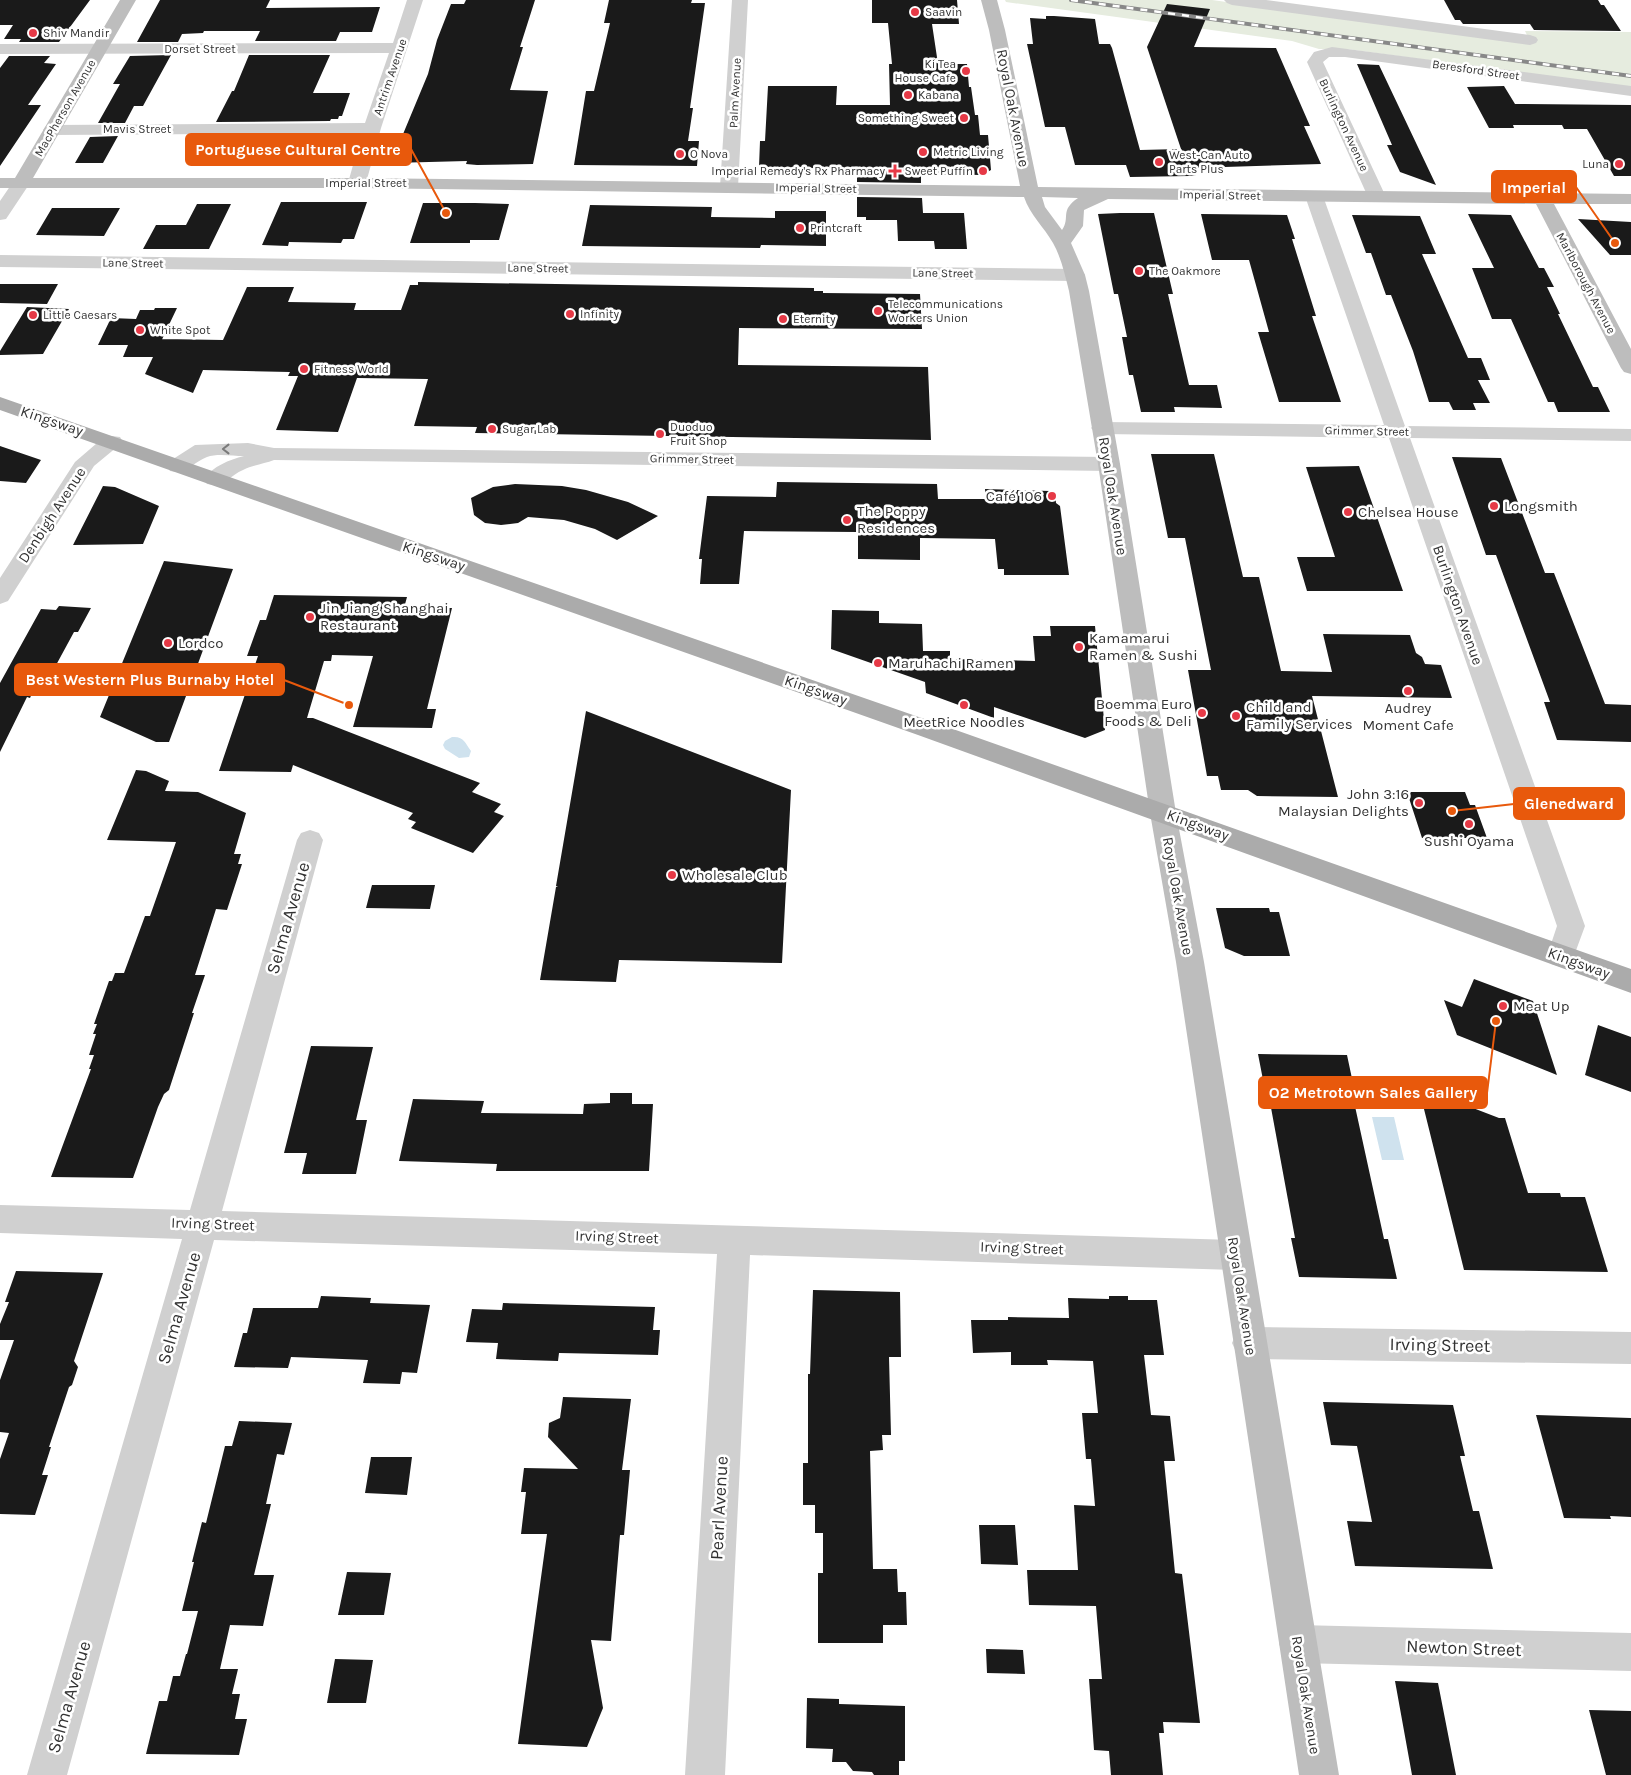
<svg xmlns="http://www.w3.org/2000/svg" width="1631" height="1775" font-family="Karla,sans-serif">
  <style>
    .green { fill: #e6ecdf }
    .water { fill: #cfe2ee }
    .building { fill: #1a1a1a }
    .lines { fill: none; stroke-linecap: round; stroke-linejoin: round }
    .street { fill: #d0d0d0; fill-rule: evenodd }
    .secondary { fill: #bdbdbd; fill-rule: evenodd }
    .primary { fill: #ababab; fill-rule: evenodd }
    .rail-casing { stroke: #888; stroke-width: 4 }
    .rail { stroke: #fff; stroke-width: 2.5; stroke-dasharray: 7; stroke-linecap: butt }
    .oneway { stroke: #7a7a7a }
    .poi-dot { fill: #e63946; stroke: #fff; stroke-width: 2 }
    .labels { text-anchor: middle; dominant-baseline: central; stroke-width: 5; stroke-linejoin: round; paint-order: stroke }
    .far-poi-label { font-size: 12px; fill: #333; stroke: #fff; text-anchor: start }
    .far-street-label { font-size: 12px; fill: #333; stroke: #fff }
    .street-label { font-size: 15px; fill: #333; stroke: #fff }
    .poi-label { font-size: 15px; fill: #333; stroke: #fff; text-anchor: start }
    .near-street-label { font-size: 18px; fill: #333; stroke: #fff }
    .leader { fill: none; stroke: #e8590c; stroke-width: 2 }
    .callout-dot { fill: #e8590c; stroke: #fff; stroke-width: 2 }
    .callout { fill: #e8590c; stroke: #e8590c; stroke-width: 2 }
    .callout-label { font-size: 16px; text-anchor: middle; font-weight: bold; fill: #fff }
  </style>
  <rect width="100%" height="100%" fill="#fff"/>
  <path class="green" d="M1005,0h207l196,27 120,10 -3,-6 106,1v56l-284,-39h-28l-27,-8 -286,-39z"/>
  <path class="water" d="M452,737c12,-1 13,6 19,14l-2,6 -10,1 -14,-9 -2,-4 2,-4z
    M1372,1117h22l10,43h-22z"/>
  <path class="building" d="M0,0h90l-31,42h-40l2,-3h-17l9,-14h-13z
    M160,0h110l-4,8 114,-1 -8,25h-32l-4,9h-81l5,-10h-56l-1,2 -21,1 -4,8h-41z
    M466,0h69l-15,47h3l-13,43 38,1 -15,73 -56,1 -11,-1 1,-3 -76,2 37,-89 9,-34 14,-36h13z
    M609,0h83l-1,3h14l-15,105h3l-5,33h11l-2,25 -123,-1 12,-74h8l16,-68h-6z
    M872,0h85l2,24h-27l6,40h29l2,23h2l4,28h3l2,20h8l3,35 -9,5 -61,-1v9l-64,-1v-13l-98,-2 1,-26h5l3,-55h69l-1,19h54l-1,-41h3l-4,-41h-16z
    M1444,0h154l3,5h3l17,26 -87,-1 -4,-6h-67l-3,-4h-5z
    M1167,4l43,5 -16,38 82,1 34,78h-6l17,38 -128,4 3,7 -7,1 -59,1 -4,-12h-51l-10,-38h-20l-18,-83h6l-3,-26 16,1v-3h8l41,3 4,25h11l2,4 28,102 41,-1 -34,-102z
    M171,55l-28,51h-9l-9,17h-27l22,-39h-7l17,-28z
    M249,55h81l-17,38h37l-8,23h-3l-1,3h-7l-1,2 -114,1 16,-31h2z
    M9,56h41l-6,7 12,1 -28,41h13l-41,61v-98z
    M1357,64l22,1 57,120 -36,-13 -13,-27h5z
    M1504,86l11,18 116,1v71h-17l-27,-47h-23l-2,-4h-49l1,3h-25l-22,-41z
    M118,136l-15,27h-28l15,-26z
    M857,197l65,1 1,15h41l3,36h-32l-1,-8h-36l-1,-21h-31v-3h-9z
    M281,202h86l-13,37h-11l-2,4 -52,-1 -1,4 -26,-1z
    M423,203h52l34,1 -10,36h-29v3h-60z
    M197,204h34l-22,45h-66l13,-24h30z
    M590,205l122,2 -1,10 64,1v-7h51v35l-65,-1 -1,3 -178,-2z
    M52,208h68l-16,28 -68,-1z
    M1120,213h34l19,81h-5l21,91h28l5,23 -48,-1 1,5h-34l-8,-37h-4l-7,-38h5l-9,-43h-4l-16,-80z
    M1201,214l86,1 8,24h-3l24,77h-4l29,86h-62l-21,-70h11l-20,-72h-37z
    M1468,214l43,1 28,53h5l10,19h-7l13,27h-2l35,73h5l12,25h-52l-4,-10h-6l-37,-83h-19l-20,-51h22z
    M1352,215l68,1 16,38h-14l46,104h13l9,22h-12l12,23h-17l3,7h-23l-4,-8h-20l-16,-51 -22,-56h-5l-15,-42h-5z
    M1578,219l53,3v33h-21z
    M418,282l396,6v3h9v2l97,1 2,35 -183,-1 -1,37 190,2 3,73 -456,-7 2,-6 -63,-1 14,-47 -71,-1 -19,54 -62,-2 22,-54h-10l2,-4 -87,-2 -10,23 -48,-19 8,-17h-30l5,-12h-30l13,-27 25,1 4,-9h14l1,-2h22l-20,42 5,-11 61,1 24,-53h47l-6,15 68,1 -2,7h47l9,-25h8z
    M0,284h58l-11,20 -47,-1z
    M27,307l42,2 -26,45 -43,1v-4z
    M0,446l41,14 -15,23 -26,-2z
    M1151,454h63l29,123h16l22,94 51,1 -9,-38 87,1 6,18 6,4 3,7 16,1 11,33 -140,-2 26,101 -81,-1 -9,-6h-27l-3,-14h-11l-19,-106h23l-26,-132h-17z
    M1452,457l49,1 44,115h9l51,131 26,1v37l-74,-2 -13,-38h6l-54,-147h-10z
    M1359,466l44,125h-96l-10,-34h38l-29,-90z
    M777,482l160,2 1,15h48l-1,-10 65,2v2h5l1,10 4,3 9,69h-65v-6h-6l-3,-30 -75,-1v22l-62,-1v-27l-114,-1 -5,53h-39l2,-25h-3l8,-63 69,1z
    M515,484l47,2 24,4 42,12 30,14 -41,24 -22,-11 -31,-9 -36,-3 -10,6 -17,2 -16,-2 -11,-8 -3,-17 22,-11z
    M103,486l12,1 44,19 -16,38 -70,1z
    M164,561l69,8 -64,173h-13l-56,-25z
    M274,595l133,2 -3,11h48l-25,101h9l-4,19 -79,-1 20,-71 -41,-1 -1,6h-7l-17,57h6l167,65 -8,9 29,12 -7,8 10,4 -31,37 -62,-25 5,-6 -8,-3 5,-6 -120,-48 -2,7 -72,-1 39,-115h-11l13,-36h6z
    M59,606l32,2 -13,24h-4l-32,59h-9l-3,7 -3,-1 -27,55v-69l41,-74 15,1z
    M832,610l47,1v12l43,1 1,27h27v8l85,2 -2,-25h18l-1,-10h45l10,104 -20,8 -91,-31v11l-68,-25 -1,-11 -94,-33z
    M586,711l205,79 -9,173 -163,-3 -3,22 -76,-2 16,-93h2l-2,-1z
    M136,770l10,1 23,10 -4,10 33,1 48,21 -12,41h7l-3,10h4l-15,46 -11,-1 -21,66h10l-13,38h2l-25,77 -5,4 -6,13 -25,71 -82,-1 40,-108h-2l5,-14h-5l7,-21h-3l4,-10h-3l8,-23 7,-20h3l3,-8h9l21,-57h5l26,-74 -69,-2z
    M1407,792h58l5,13h5l12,33h-65z
    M372,885h63l-5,24 -64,-1z
    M1216,908h53l1,4h9l11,44h-46l-19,-8z
    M1474,979l59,22 24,74 -100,-40 -13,-35 18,7z
    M1598,1025l33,12v55l-46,-17z
    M311,1046l62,1 -17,73h11l-11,54h-54l5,-21h-23z
    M1258,1054l89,1 7,33h-3l33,151h4l9,40 -98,-2 -8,-39h4l-28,-152 -3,-1z
    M610,1093h22v11h21l-4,67h-153l1,-7 -98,-3 14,-62 71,2 -3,12 102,1 1,-10 26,-1z
    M1421,1097l26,1 52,20h6l23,75h32l1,4h24l23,75 -144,-2z
    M16,1271l87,2 -29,88 4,6 -6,18 -3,2 -20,60h2l-9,28h6l-13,40 -35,-1v-55l9,-26 -9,-1v-52l14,-40h-14v-16l9,-22h-4z
    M813,1290l87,2 1,65h-12l2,78h-9l1,15 -13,1 3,118h24l1,23h8l1,33h-24v18h-65v-70h5v-40h-8v-28h-12v-42h5v-89h2z
    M321,1296l50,2 -1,5 60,2 -13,68 -15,-1 -2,12 -37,-1 5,-23 -77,-3 -3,11 -54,-1 9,-34h4l6,-25h65z
    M1109,1296h19v4h29l7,55h-20l7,60 19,1 5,45h-11l11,112 7,1 18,149 -37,-1 1,11h-5l4,42h-52l-2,-24 -15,-1 -5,-71h13l-6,-73 -67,-1 -2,-35h51l-4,-65 21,1 -4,-47h-5l-4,-46h16l-5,-52 -46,-1 1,5h-37v-13l-38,1 -2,-33h37v-3l61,1 -1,-20 41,1z
    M503,1303l152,4 -2,23h7l-2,25 -99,-2 -1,8 -62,-2 2,-16 -32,-1 6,-33 30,1z
    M563,1397l68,2 -9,71h8l-6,65h-4l-9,106 -20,-1 12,68 -16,39 -69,-3 29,-210h-26l5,-42h-5l3,-24 54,1 -30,-32 1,-14 11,-5z
    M1323,1402l130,3 12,51h-5l13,55h6l14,58 -138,-3 -8,-45 25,1 -15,-76 -26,-1z
    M1536,1415l95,3v99l-21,-1 1,3 -47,-1z
    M239,1421l53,2 -8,32 -7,-1 -11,50h5l-17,71h20l-11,51 -33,-1 -10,44h18l-6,25h8l-5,25h12l-8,36 -93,-1 13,-53h8l6,-25h7l6,-22h1l11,-43h-16l12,-49h-2l10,-40 4,1 19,-77h7z
    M371,1457h41l-5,38 -42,-2z
    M979,1525h36l3,40 -37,-1z
    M347,1572l44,1 -7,42h-46z
    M986,1649l37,1 2,24 -38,-1z
    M335,1659l38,1 -7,43h-39z
    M1395,1681l43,2 18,92h-44z
    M807,1698l32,1v5l66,2v55h-6v14h-25l-2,-3 -19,-1 -7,-9h-14l1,-13 -27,-1z
    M1589,1710l42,1v64h-25z"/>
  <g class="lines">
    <path class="street" d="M407,0h16l-42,128 -15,55 -3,4 -6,1 -6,-1 -3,-4 14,-50 -310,2 -6,-1 -3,-4 3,-4 6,-1 313,-2 24,-70 -389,1v-10l393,-1z
      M732,0h16l-10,187 -3,4 -6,1 -6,-1 -3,-4z
      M1224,0h42l264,35 6,2 2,3 -2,3 -6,2 -298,-40 -5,-2z
      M1332,47l299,39v10l-286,-39h-16l-6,5 63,135 -3,4 -6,1 -6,-1 -3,-4 -61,-135 7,-10z
      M21,178l6,1 3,4 -24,36 -6,1v-19l15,-22z
      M1314,191l6,1 3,4 82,230 226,3v12l-221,-3 175,488 -14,38 -10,3 -10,-3 -4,-8 10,-30 -168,-488 -287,-4 -7,-2 -4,-4 4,-4 7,-2 282,3 -79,-229 3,-4z
      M0,255l1075,14 7,2 3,4 -3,4 -7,2 -1075,-14z
      M112,436l8,1 3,5 -29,24 -86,135 -8,3v-26l75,-116 29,-25z
      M248,443l26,5 835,9 8,2 3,5 -3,5 -8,2 -835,-11c-10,4 -22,5 -31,10 -14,6 -19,18 -36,14l-3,-5c9,-13 25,-19 40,-23 -11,0 -27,-3 -37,1 -14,5 -20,18 -37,14l-3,-5 3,-5 25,-16z
      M310,830l9,3 4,7 -101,371 1013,29 12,5 4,10 -4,10 -12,5 -485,-15 -25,520h-40l32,-521 -503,-14 -147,535h-40l155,-536 -182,-6v-28l190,5 107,-370 4,-7z
      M1249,1327l382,5v32l-382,-5 -12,-5 -5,-11 5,-11z
      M1298,1625l333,8v38l-333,-8 -13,-6 -6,-13 6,-13z"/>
    <path class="secondary" d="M120,0h16l-103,178h324l663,8 -31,-156 -8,-30h16l8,30 33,157 593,7v10h-77l77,145v25l-7,-2 -3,-4 -85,-164 -428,-5 -24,11 -1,16 -12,17 14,32 4,16 31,173 56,349 28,149 135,813h-40l-123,-813 -26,-149 -52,-349 -29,-173c-4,-16 -8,-34 -16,-48 -9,-16 -23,-28 -29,-46l-667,-9h-357v-10h15zM1042,197l36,1c-19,13 -7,19 -16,32l-17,-23z"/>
    <path class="primary" d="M0,397l936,326 695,246v24l-713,-258 -918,-325z"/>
    <g class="rail-casing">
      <path id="rail" d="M1071,0l560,76"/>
    </g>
    <use href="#rail" class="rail"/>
  </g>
  <defs><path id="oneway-chevron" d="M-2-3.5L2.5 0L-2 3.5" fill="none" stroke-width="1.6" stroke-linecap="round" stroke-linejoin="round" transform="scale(1.25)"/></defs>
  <use class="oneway" href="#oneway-chevron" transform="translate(226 449) rotate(180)"/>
  <g class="poi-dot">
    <circle cx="915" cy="12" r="5"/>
    <circle cx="33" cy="33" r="5"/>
    <circle cx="966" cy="71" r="5"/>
    <circle cx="908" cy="95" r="5"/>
    <circle cx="964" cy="118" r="5"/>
    <circle cx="923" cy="152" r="5"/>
    <circle cx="680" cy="154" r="5"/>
    <circle cx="1159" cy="162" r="5"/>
    <circle cx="1619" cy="164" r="5"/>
    <path d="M892.5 163.5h5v5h5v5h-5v5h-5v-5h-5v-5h5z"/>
    <circle cx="983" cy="171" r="5"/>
    <circle cx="800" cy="228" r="5"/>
    <circle cx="1139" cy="271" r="5"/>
    <circle cx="878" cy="311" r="5"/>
    <circle cx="570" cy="314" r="5"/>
    <circle cx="33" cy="315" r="5"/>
    <circle cx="783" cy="319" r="5"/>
    <circle cx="140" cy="330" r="5"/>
    <circle cx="304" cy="369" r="5"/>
    <circle cx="492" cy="429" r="5"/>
    <circle cx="660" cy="434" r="5"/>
    <circle cx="1052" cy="496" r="5"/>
    <circle cx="1494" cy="506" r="5"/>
    <circle cx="1348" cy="512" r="5"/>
    <circle cx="847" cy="520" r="5"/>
    <circle cx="310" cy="617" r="5"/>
    <circle cx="168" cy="643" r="5"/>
    <circle cx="1079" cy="647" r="5"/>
    <circle cx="878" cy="663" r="5"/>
    <circle cx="1408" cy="691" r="5"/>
    <circle cx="964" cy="705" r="5"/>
    <circle cx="1202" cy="713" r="5"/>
    <circle cx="1236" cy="716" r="5"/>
    <circle cx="1419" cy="803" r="5"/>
    <circle cx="1469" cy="824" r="5"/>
    <circle cx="672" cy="875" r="5"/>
    <circle cx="1503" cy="1006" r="5"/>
  </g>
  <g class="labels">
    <g class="far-poi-label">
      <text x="925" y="12">Saavin</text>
      <text x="43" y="33">Shiv Mandir</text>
      <text x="956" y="64" text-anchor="end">Ki Tea<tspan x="956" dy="14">House Cafe</tspan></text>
      <text x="918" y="95">Kabana</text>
      <text x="954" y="118" text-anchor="end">Something Sweet</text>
      <text x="933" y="152">Metric Living</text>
      <text x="690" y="154">O Nova</text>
      <text x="1169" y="155">West-Can Auto<tspan x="1169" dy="14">Parts Plus</tspan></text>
      <text x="1609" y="164" text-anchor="end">Luna</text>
      <text x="885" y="171" text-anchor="end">Imperial Remedy's Rx Pharmacy</text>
      <text x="973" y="171" text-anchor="end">Sweet Puffin</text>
      <text x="810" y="228">Printcraft</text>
      <text x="1149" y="271">The Oakmore</text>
      <text x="888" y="304">Telecommunications<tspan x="888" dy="14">Workers Union</tspan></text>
      <text x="580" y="314">Infinity</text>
      <text x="43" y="315">Little Caesars</text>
      <text x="793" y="319">Eternity</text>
      <text x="150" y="330">White Spot</text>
      <text x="314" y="369">Fitness World</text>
      <text x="670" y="427">Duoduo<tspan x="670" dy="14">Fruit Shop</tspan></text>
      <text x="502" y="429">Sugar Lab</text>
    </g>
    <g class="far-street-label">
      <text x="200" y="49">Dorset Street</text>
      <text transform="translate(1476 70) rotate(8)">Beresford Street</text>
      <text transform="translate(390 77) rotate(-71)">Antrim Avenue</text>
      <text transform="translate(735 93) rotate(-87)">Palm Avenue</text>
      <text transform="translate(65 108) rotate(-60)">MacPherson Avenue</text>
      <text transform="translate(1344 125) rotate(65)">Burlington Avenue</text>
      <text x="137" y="129">Mavis Street</text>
      <text x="366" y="183">Imperial Street</text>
      <text transform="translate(816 188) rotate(1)">Imperial Street</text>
      <text transform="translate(1220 195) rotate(1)">Imperial Street</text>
      <text transform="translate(133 263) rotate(1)">Lane Street</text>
      <text transform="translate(538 268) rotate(1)">Lane Street</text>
      <text transform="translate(943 273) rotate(1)">Lane Street</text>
      <text transform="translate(1586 283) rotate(62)">Marlborough Avenue</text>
      <text transform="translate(1367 431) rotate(1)">Grimmer Street</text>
      <text transform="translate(692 459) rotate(1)">Grimmer Street</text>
    </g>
    <g class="street-label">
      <text transform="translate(1013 108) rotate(79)">Royal Oak Avenue</text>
      <text transform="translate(52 421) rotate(19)">Kingsway</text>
      <text transform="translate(1113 496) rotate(81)">Royal Oak Avenue</text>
      <text transform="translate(52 515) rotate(-57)">Denbigh Avenue</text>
      <text transform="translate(434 556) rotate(19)">Kingsway</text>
      <text transform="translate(1458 605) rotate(71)">Burlington Avenue</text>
      <text transform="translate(816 690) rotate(19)">Kingsway</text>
      <text transform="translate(1198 825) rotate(20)">Kingsway</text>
      <text transform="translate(1178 896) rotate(80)">Royal Oak Avenue</text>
      <text transform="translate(1579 963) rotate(20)">Kingsway</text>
      <text transform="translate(213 1224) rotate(2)">Irving Street</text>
      <text transform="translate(617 1237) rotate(2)">Irving Street</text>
      <text transform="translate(1022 1248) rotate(2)">Irving Street</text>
      <text transform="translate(1242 1296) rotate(81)">Royal Oak Avenue</text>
      <text transform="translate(1306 1695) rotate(81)">Royal Oak Avenue</text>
    </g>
    <g class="poi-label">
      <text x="1042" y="496" text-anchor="end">Café 106</text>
      <text x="1504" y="506">Longsmith</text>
      <text x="857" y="511">The Poppy<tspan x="857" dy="17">Residences</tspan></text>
      <text x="1358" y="512">Chelsea House</text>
      <text x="320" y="608">Jin Jiang Shanghai<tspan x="320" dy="17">Restaurant</tspan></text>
      <text x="1089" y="638">Kamamarui<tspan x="1089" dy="17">Ramen &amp; Sushi</tspan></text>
      <text x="178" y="643">Lordco</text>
      <text x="888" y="663">Maruhachi Ramen</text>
      <text x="1192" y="704" text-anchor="end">Boemma Euro<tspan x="1192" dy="17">Foods &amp; Deli</tspan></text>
      <text x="1246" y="707">Child and<tspan x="1246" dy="17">Family Services</tspan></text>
      <text x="1408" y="708" text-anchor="middle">Audrey<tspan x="1408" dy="17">Moment Cafe</tspan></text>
      <text x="964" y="722" text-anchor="middle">MeetRice Noodles</text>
      <text x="1409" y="794" text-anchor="end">John 3:16<tspan x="1409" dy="17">Malaysian Delights</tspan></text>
      <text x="1469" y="841" text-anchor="middle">Sushi Oyama</text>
      <text x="682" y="875">Wholesale Club</text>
      <text x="1513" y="1006">Meat Up</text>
    </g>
    <g class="near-street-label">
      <text transform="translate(288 918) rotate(-74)">Selma Avenue</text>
      <text transform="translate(179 1308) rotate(-74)">Selma Avenue</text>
      <text transform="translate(1440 1345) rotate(1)">Irving Street</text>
      <text transform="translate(719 1508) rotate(-87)">Pearl Avenue</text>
      <text transform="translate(1464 1648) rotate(2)">Newton Street</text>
      <text transform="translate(69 1697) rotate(-74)">Selma Avenue</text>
    </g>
  </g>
  <path class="leader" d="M446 213L411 149M1615 243L1576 187M349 705L284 680M1452 811L1514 804M1496 1021L1487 1093"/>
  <g class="callout-dot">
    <circle cx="446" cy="213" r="5"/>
    <circle cx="1615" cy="243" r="5"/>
    <circle cx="349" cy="705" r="5"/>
    <circle cx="1452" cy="811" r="5"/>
    <circle cx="1496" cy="1021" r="5"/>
  </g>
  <g class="callout">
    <rect x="186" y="134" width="225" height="31" rx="5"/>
    <rect x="1492" y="171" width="84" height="31" rx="5"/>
    <rect x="15" y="664" width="269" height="31" rx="5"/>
    <rect x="1514" y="788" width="110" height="31" rx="5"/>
    <rect x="1259" y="1077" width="228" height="31" rx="5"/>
  </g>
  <g class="callout-label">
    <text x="298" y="155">Portuguese Cultural Centre</text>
    <text x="1534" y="193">Imperial</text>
    <text x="150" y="685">Best Western Plus Burnaby Hotel</text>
    <text x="1569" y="809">Glenedward</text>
    <text x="1373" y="1098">O2 Metrotown Sales Gallery</text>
  </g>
</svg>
